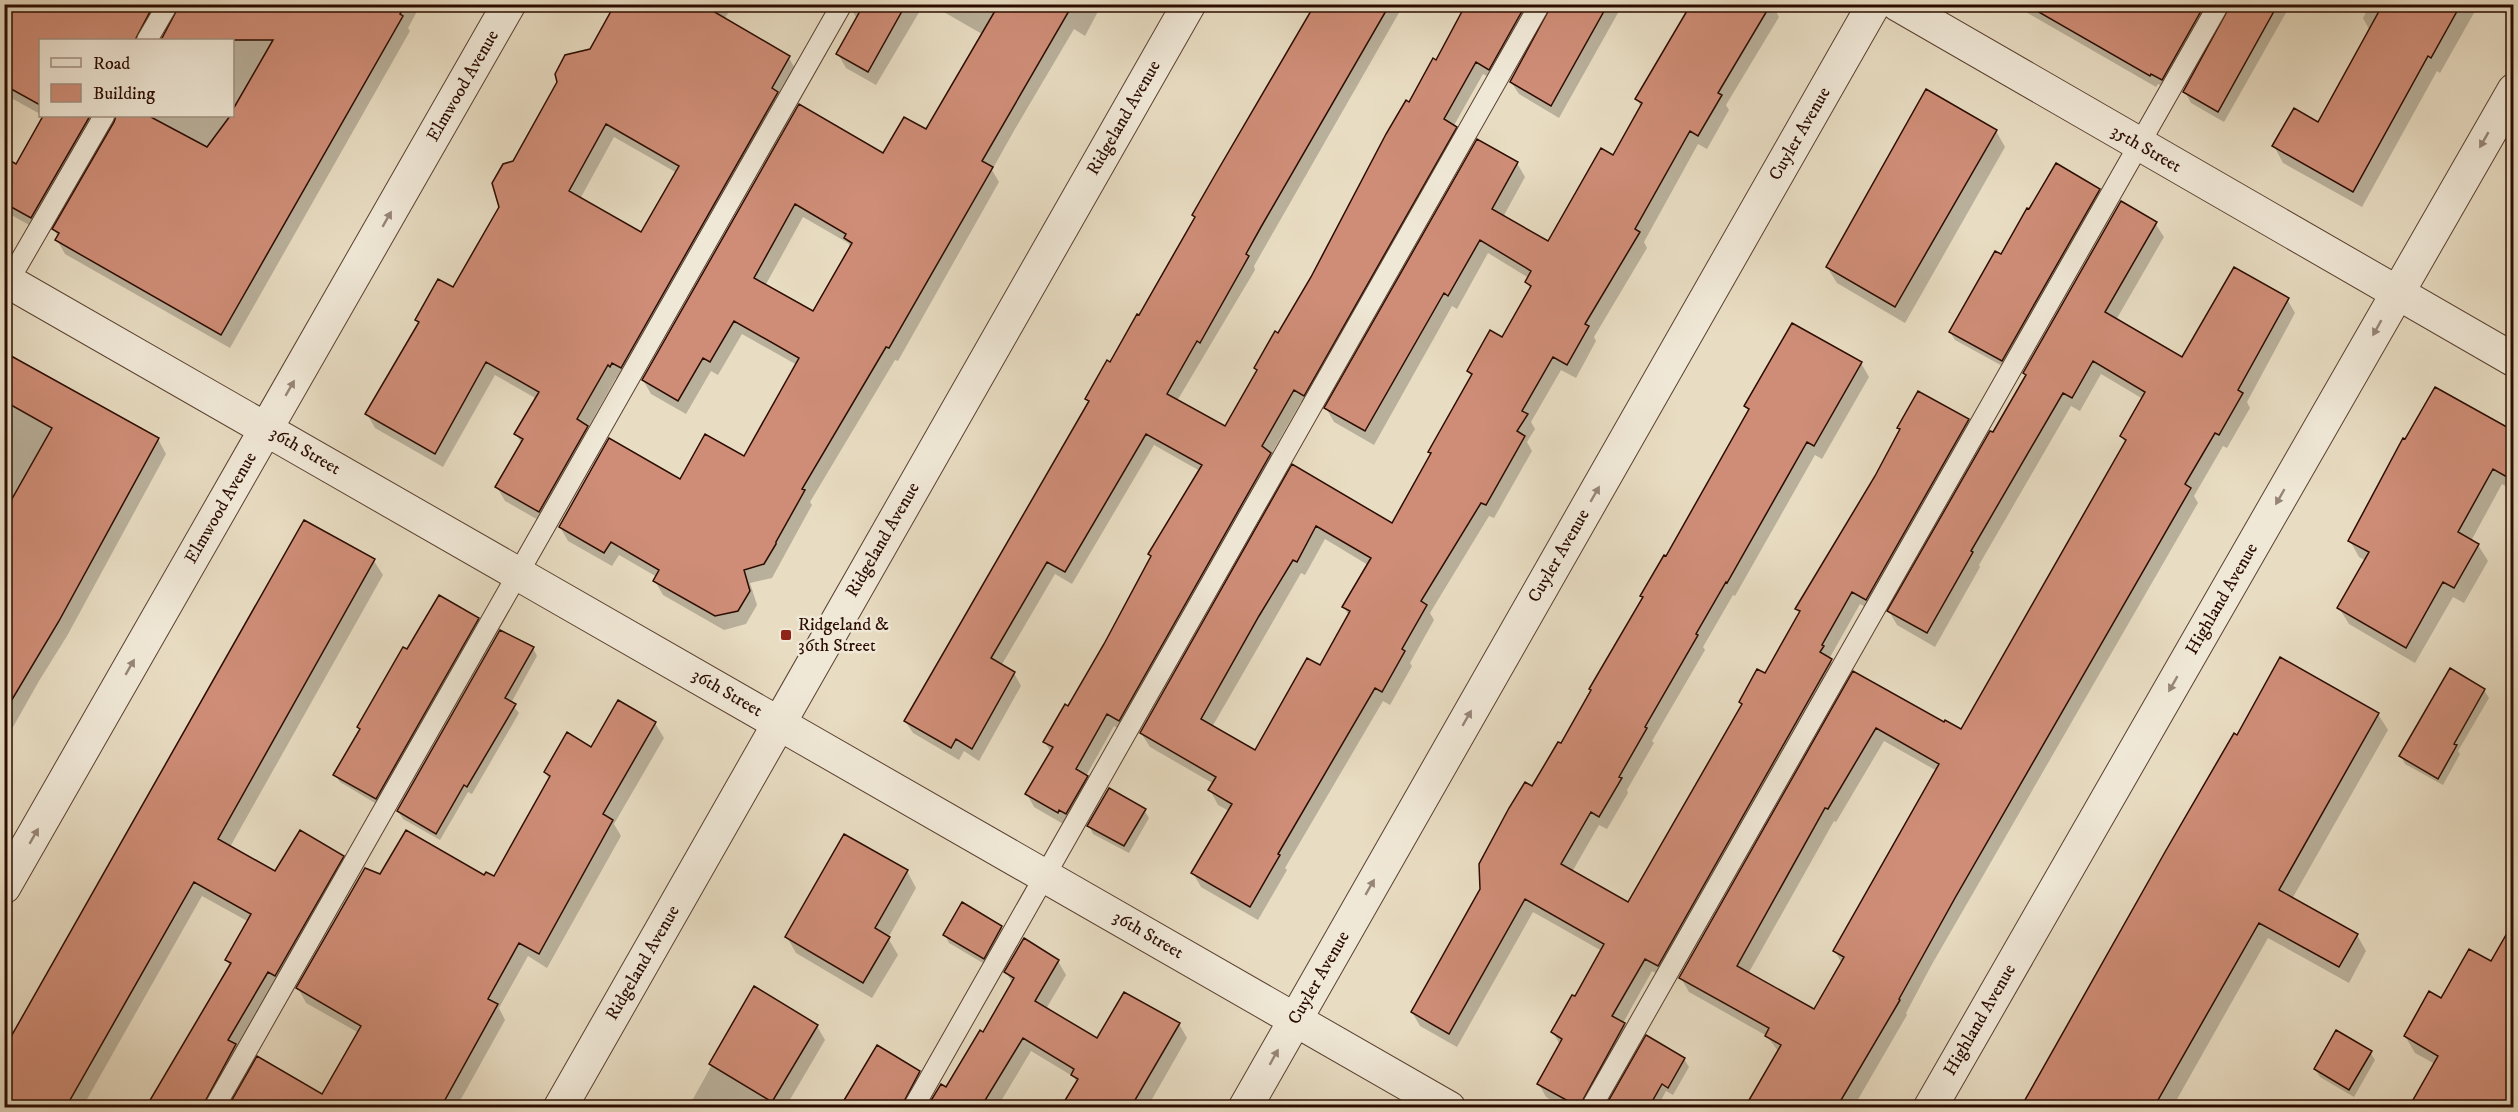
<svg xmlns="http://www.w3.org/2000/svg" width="2518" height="1112" font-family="'IM FELL DW Pica',serif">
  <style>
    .shadow { fill: #0003; fill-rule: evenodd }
    .building { fill: #cf8d77; stroke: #2b0c00; stroke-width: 1.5; fill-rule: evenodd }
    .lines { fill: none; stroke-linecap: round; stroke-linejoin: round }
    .service-casing { stroke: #5a4030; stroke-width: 22 }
    .minor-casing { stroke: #5a4030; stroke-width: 35 }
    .service { stroke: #f0e8d7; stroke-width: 20 }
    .minor { stroke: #f0e8d7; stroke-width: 33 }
    .oneway { fill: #978576 }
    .poi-dot { fill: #8f2418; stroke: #f0e8d7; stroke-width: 2 }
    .labels { text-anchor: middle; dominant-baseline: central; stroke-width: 5; stroke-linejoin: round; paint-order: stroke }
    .street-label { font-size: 18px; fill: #2b0c00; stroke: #f0e8d7 }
    .poi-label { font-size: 18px; fill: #2b0c00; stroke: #f0e8d7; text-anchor: start }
  </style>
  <rect width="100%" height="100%" fill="#e8dcc2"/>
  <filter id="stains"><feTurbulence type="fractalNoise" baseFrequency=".00333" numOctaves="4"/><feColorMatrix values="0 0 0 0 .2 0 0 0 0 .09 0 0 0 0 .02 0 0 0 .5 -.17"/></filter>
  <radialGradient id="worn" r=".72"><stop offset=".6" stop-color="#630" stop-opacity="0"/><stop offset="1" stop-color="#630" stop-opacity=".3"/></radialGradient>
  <path class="shadow" d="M4,4h417l-13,24 2,3 -180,317 -165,-94 -8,-14 1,-3 -4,-8 63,-110 -5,-1 -72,113 -36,-20v-52l12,7 27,-50h189v-76h-70l18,-30 -2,-4 -13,6 -16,28h-109v74l-36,-20z
    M618,4h98l-8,14 3,1 8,-15h14l-9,16 65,38 8,14 -179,308 -2,-2 -28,50 7,13 -48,84 -42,-24 -8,-14 25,-43 -6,-10 21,-35 -42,-24 -52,92 -68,-39 -8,-14 52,-89 -3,-5 38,-31 47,-81 13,-46 77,-112zM614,137l63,36 -36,61 -61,-35z
    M824,4h100l-48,81 -30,-17 -8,-14 19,-35 -4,-7 1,-4 -4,-3 -11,8z
    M930,4h172l-17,32 -11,-7 -59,100 -23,41 7,12 -101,179 -3,-1 -85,142 2,3 -40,73 -22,5 7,22 -11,19 -22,6 -61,-35 -8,-14 2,-4 -38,-22 -7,11 -44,-25 -8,-14 184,-69 53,-93 -55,-31 -24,41 -7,-4 -25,43 -35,-20 -8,-14 156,-274 85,49 42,-24 56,-97zM803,217l45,26 3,5 -38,65 -48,-27z
    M1317,4h87l-150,262 1,4 -78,131 49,27 32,-56 -2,-4 23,-33 130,-231 28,-42 29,-54 -7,-4h88l-51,77 -13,-7 -30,53 10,13 -152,268 -10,-6 -28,49 7,12 -154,270 -12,-7 -28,50 8,14 -29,35 -31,-18 -7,-13 24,-41 -6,-11 24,-34 83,-150 -2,-4 50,-83 -46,-26 -82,139 -17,-10 -54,92 13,7 7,13 -42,75 -15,-10 -5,9 -46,-27 -8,-12 184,-317 -2,-5 52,-82 57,-98 -2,-4z
    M1548,4h75l-64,114 -40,-24 -8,-12 42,-76z
    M1684,4h88l7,13 -53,88 3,5 -22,39 -9,-5 -54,98 3,6 -53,89 2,4 -20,37 -15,-8 -30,52 4,7 -8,13 5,9 -38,67 -5,-2 -59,97 4,7 -24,43 2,3 -22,39 -7,-4 -98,167 2,2 -29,50 -57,-33 -8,-14 36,-62 -11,-6 -8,-15 4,-6 -64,-37 -9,-14 152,-267 99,59 40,-69 -2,-4 42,-75 -4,-6 34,-32 29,-50 -5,-7 3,-4 -41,-25 -31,56 -5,-3 -78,139 -40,-23 -8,-14 191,-245 8,14 -22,40 45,26 65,-86 28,-50 -4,-8 51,-87zM1325,539l43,26 -24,42 5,9 -29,51 -65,85 -43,-25 89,-154 4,2z
    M2012,4h211l-54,86 -11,-6 -2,3z
    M2231,4h60l-67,118 -33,-19 -6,-11z
    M2370,4h109l-39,69 -3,-2 -75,136 -79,-44 -9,-17 45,-22 51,-93 -7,-13z
    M1996,131l9,16 -100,176 -68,-40 -10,-16z
    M2099,190l4,8 -97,170 -51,-28 -5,-8 51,-76z
    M2514,221v26l-8,-13z
    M2155,223l9,14 -48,83 67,39 104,-60 8,14 -48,89 3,6 -23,40 -4,-2 -29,50 4,7 -267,463 -25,47 1,2 -54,93h-108l33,-57 -11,-15 -78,-44 -8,-14 173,-305 91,51 16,7 165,-287 -5,-8 22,-37 -42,-25 -21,37 -9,-5 -92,159 1,2 -45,80 -38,-22 -8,-14 137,-234 -1,-4zM1884,741l53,30 -102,180 7,13 -27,47 -67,-37 86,-153 2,1z
    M1793,325l68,38 8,14 -47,82 -7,-4 -80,141 -2,-1 -30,52 2,3 -53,91 2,2 -27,47 1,3 -21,36 -8,-4 -27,47 56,32 114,-199 -2,-3 25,-27 35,-61 -3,-5 79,-132 25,-46 -2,-3 69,-8 8,14 -102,178 -14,-8 -31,55 10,15 -173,305 -14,-8 -29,52 9,15 -38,70h-29l-19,-11 -7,-13 21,-39 -7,-13 23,-34 26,-47 -69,-39 -76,135 -37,-21 -8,-14 70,-122 50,-102 29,-43 83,-146 -2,-3 24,-38 83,-146 -3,-6z
    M4,353l154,86 8,15 -99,182 -28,45 -35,62z
    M2514,432v59l-12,-7 -31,57 7,4 10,16 -24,42 -11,-6 -38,66 -66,-39 -10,-16 27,-47 -7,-4 -9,-16z
    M374,561l9,14 -153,272 46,26 67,-16 8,14 -133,237h-70l82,-141 -3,-7 22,-38 -47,-26 -120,212h-78v-55z
    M478,619l5,8 -103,179 -40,-24 -5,-7 73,-124z
    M533,648l4,8 -26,47 8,10 -47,81 -4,-2 -28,48 -37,-21 -5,-8z
    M2484,690l5,8 -31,53 2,3 -17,31 -38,-21 -4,-8z
    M2378,714l10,16 -96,169 65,36 9,16 -17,32 -81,-45 -96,170h-151l145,-255 71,-116z
    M655,723l9,15 -50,86 7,12 -74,132 -19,-12 -29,52 6,12 -49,88h-226l28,-49 65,37 36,-63 -53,-30 -8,-15 83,-112 114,2 54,-99 -4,-7 47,-23z
    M1144,810l5,8 -20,35 -36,-19 -4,-8z
    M2514,847v24l-7,-12z
    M907,871l9,17 -28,50 10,17 -26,43 -76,-45 -9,-16z
    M963,904l38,23 5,8 -18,31 -39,-23 -4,-8z
    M2514,924v184h-103l24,-44 -20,-11 -10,-17 37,-36 50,-37z
    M1058,961l8,14 -20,34 52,31 81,-16 8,14 -40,70h-84l14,-25 -3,-6 -43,-26 -34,57h-69l13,-23 6,3 36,-54 30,-50 -7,-12z
    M754,989l63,37 8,14 -40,68h-97z
    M1647,1037l37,22 5,8 -16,28 -7,-4 -9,17h-51z
    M877,1047l42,25 8,15 -11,21h-74z
    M2370,1052l5,8 -21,37 -34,-20 -5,-8z"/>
  <path class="building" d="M4,4h150l-19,36h-95v65l-36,-20z
    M180,4h226l-6,10 3,2 -182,319 -166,-95 4,-7 -7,-4 62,-107 2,-6h33l58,31 23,-31h2v-5l41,-71h-112z
    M615,4h86l89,52 -18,32 6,4 -157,276 -9,-5 -2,4 -2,-2 -31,54 11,7 -49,86 -44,-25 28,-48 -9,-5 25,-42 -53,-30 -51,92 -70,-40 54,-92 -4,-2 23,-41 15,8 46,-80 -7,-24 11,-19 10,-3 44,-79 -2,-8 10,-19 25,-6zM606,124l73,42 -38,66 -72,-41z
    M864,4h42l-38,68 -32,-18z
    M999,4h74l-91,157 11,6 -104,181 -3,-1 -84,142 3,1 -29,52v2l-12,20 -20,6 6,21 -12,20 -23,5 -62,-35 6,-11 -48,-28 -7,11 -45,-26 50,-89 71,41 25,-45 39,22 55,-98 -65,-37 -24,41 -7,-4 -25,43 -36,-21 157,-276 84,49 21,-36 22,12zM795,204l51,30 -2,4 8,5 -39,68 -59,-33z
    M1315,4h75l-129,223 -15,27 3,2 -49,87 -3,-2 -30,53 58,32 32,-56 -3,-2 21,-37 3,2 33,-56 75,-143 20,-34 3,2 24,-44 3,2 30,-56h60l-37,66 -13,-8 -32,57 13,8 -153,269 -10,-6 -32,56 9,7 -152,268 -12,-7 -31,55 12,7 -22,38 -7,-4 -1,3 -33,-19 28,-47 -10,-5 22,-38 3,2 36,-62 47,-88 -3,-2 54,-89 -56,-31 -81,138 -18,-10 -56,96 24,14 -43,77 -16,-10 -5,9 -47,-27 185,-320 -4,-2 22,-39 3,2 27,-48 2,1 56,-98 -3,-2 23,-40z
    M1552,4h56l-57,102 -41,-24z
    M1691,4h80l-53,89 4,2 -24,41 -8,-5 -55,98 5,3 -55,92 4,2 -22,39 -14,-8 -31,54 6,3 -11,17 8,5 -39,69 -5,-2 -60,98 6,4 -25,44 3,2 -23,41 -7,-4 -97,166 2,1 -30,52 -59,-34 41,-69 -24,-14 8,-13 -76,-44 152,-269 100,59 39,-70 -3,-1 44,-78 -5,-3 23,-41 12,7 29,-51 -6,-4 6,-11 -51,-31 -32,56 -4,-3 -79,138 -41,-23 153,-269 41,23 -26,47 56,32 53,-93 12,7 29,-52 -7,-4zM1316,526l55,32 -29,49 8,4 -30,54 -13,-7 -52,92 -54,-31 58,-103 34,-56 4,2z
    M2025,4h180l-43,76 -11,-6 -1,2z
    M2231,4h47l-60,108 -35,-20z
    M2383,4h78l-30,54 -3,-2 -75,136 -81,-46 22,-38 24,14z
    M1926,89l71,41 -102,177 -69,-40z
    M43,116h47l-59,102 -27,-15v-46l12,7z
    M2056,163l44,26 -98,172 -53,-29 46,-81 6,3 26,-46 2,1z
    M2121,201l36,21 -52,90 77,45 52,-90 55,31 -51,92 5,3 -24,42 -4,-2 -30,51 6,4 -236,410 -56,101 1,1 -63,107h-92l36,-62 -16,-9 4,-8 -90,-50 174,-307 91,51 1,-2 16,9 165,-289 -6,-4 25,-44 -52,-31 -21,37 -9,-5 -92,158 2,1 -46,81 -40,-22 103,-180 3,1 33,-57 -3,-2zM1876,728l63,36 -106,187 11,6 -30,52 -77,-43 88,-158 3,1z
    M1792,323l70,39 -48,84 -7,-4 -80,141 -1,-1 -30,52 2,1 -53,92 2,1 -28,49 3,1 -23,39 -8,-5 -30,52 67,38 114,-198 -3,-2 18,-33 8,4 35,-62 -5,-2 80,-133 25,-47 -3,-1 21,-37 51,28 -103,181 -14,-8 -30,53 2,1 -4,6 12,7 -174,307 -13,-7 -33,57 13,7 -46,84 -42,-23 25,-45 -11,-7 21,-37 3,1 29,-52 -79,-45 -76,135 -38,-22 69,-123 -1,-25 30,-56 16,-26 7,4 26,-44 3,1 30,-53 -2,-1 54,-92 -3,-1 24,-41 2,1 83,-147 -5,-3z
    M4,352l155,86 -100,183 -55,92v-200l48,-85 -48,-27z
    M2435,387l79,44v50l-21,-12 -35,63 21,12 -25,44 -11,-6 -37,66 -69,-40 32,-56 -21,-11 55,-103 2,1z
    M304,520l71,39 -157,280 57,32 25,-41 44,26 -69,120 -7,-4 -40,68 8,4 -34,63h-56l85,-144 -6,-3 26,-46 -57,-32 -128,225h-62v-58z
    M439,595l40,23 -103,181 -43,-24 27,-46 -3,-2 46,-80 4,2z
    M500,630l34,17 -29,51 11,6 -49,83 -3,-2 -28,49 -39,-23z
    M2280,657l99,56 -100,177 79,44 -19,33 -80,-44 -105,184h-133l144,-255 69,-119 3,2z
    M2450,668l35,21 -31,55 3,1 -19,34 -39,-23z
    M618,700l38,22 -53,92 10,6 -74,134 -20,-11 -31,56 10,5 -57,103h-213l29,-51 65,38 39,-68 -65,-38 69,-120 15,6 26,-44 78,45 2,-3 8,4 56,-100 -6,-4 23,-40 24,15z
    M1109,788l37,21 -22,37 -37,-20z
    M844,834l64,36 -33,58 15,9 -27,46 -78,-46z
    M962,902l40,24 -18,33 -41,-24z
    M2514,921v186h-105l29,-51 -34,-20 25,-45 12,7 28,-49 22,12z
    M1024,938l35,22 -24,41 62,37 27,-46 56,31 -49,84h-70l17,-28 -7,-4 3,-6 -51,-31 -42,69h-54l14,-23 5,3 34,-57 3,2 31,-54 -10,-6z
    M754,986l64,39 -46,77 -63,-38z
    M2336,1030l36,21 -23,39 -35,-21z
    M1646,1035l39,23 -17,30 -6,-4 -13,23h-44z
    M877,1045l43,26 -19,36h-61z"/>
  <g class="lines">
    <g class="service-casing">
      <path id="service" d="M147,40l21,-36
        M4,289l100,-173
        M214,1108l628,-1104
        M913,1108l627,-1104
        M1591,1108l628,-1104"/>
    </g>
    <g class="minor-casing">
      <path id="minor" d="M1897,4l617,356
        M4,279l1445,829
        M4,887l505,-883
        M560,1108l629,-1104
        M1245,1108l629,-1104
        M1930,1108l584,-1018"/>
    </g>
    <use href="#service" class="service"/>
    <use href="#minor" class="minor"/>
  </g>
  <defs><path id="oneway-solid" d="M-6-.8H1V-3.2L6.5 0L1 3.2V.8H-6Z" transform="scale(1.5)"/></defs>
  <g class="oneway">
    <use href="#oneway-solid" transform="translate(2484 140) rotate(120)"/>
    <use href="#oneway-solid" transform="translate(387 219) rotate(-60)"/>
    <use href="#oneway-solid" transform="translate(2377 328) rotate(119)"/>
    <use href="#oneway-solid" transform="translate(290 388) rotate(-60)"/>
    <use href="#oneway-solid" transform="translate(1595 494) rotate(-60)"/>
    <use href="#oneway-solid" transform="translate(2280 497) rotate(120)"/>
    <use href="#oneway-solid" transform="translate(130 667) rotate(-60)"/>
    <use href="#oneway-solid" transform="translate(2173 684) rotate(120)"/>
    <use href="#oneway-solid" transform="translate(1467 718) rotate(-60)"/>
    <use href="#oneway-solid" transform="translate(34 836) rotate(-60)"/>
    <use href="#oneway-solid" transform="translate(1370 887) rotate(-60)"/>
    <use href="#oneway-solid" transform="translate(1274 1057) rotate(-61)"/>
  </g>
  <rect class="poi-dot" x="780" y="629" width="12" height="12" rx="3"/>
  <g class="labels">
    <g class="street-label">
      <text transform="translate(463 86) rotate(-60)">Elmwood Avenue</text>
      <text transform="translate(1124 118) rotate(-60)">Ridgeland Avenue</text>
      <text transform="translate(1800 134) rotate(-60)">Cuyler Avenue</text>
      <text transform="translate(2146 149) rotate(30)">35th Street</text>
      <text transform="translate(305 451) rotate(30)">36th Street</text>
      <text transform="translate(221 508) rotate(-60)">Elmwood Avenue</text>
      <text transform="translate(883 540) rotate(-60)">Ridgeland Avenue</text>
      <text transform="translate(1559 556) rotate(-60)">Cuyler Avenue</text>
      <text transform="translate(2222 599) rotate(-60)">Highland Avenue</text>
      <text transform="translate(727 693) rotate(30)">36th Street</text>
      <text transform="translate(1148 935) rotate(30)">36th Street</text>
      <text transform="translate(643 963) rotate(-60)">Ridgeland Avenue</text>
      <text transform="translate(1319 978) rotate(-60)">Cuyler Avenue</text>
      <text transform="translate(1980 1020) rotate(-60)">Highland Avenue</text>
    </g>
    <g class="poi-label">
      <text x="798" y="625">Ridgeland &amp;<tspan x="798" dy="21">36th Street</tspan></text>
    </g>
  </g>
  <rect width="2518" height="1112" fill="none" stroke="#e8dcc2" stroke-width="24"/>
  <rect x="6" y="6" width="2506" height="1100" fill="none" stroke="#2b0c00" stroke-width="3"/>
  <rect x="12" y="12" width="2494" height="1088" fill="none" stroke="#2b0c00" stroke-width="1.5"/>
  <rect x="39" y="39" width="195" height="78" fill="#f0e8d7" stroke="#a19081" stroke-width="1.5"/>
  <rect x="51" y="58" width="30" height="9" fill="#f0e8d7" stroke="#a19081" stroke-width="1.5"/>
  <text x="93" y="69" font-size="18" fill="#2b0c00">Road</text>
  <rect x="51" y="84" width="30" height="18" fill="#cf8d77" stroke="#a19081" stroke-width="1.5"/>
  <text x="93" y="99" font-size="18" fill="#2b0c00">Building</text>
  <rect width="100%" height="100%" filter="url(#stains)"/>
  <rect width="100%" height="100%" fill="url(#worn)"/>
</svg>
